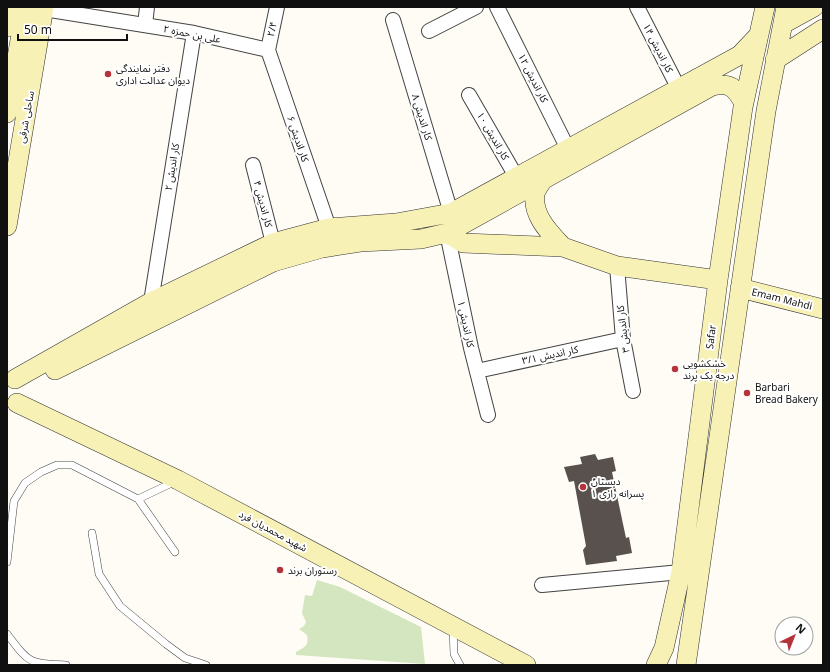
<svg xmlns="http://www.w3.org/2000/svg" width="830" height="672" font-family="Georgia,'Noto Sans Arabic',serif">
  <style>
    .green { fill: #d4e6c0 }
    .building { fill: #58514d }
    .lines { fill: none; stroke-linecap: round; stroke-linejoin: round }
    .lane-casing { stroke: #434343; stroke-width: 8 }
    .street-casing { stroke: #434343; stroke-width: 16 }
    .secondary-casing { stroke: #323232; stroke-width: 20 }
    .lane { stroke: #fff; stroke-width: 7 }
    .street { stroke: #fff; stroke-width: 14 }
    .secondary { stroke: #f8f1b6; stroke-width: 19 }
    .poi-dot { fill: #b4343a; stroke: #fff; stroke-width: 1.5 }
    .labels { text-anchor: middle; dominant-baseline: central; stroke-width: 4; stroke-linejoin: round; paint-order: stroke }
    .street-label { font-size: 10px; fill: #101010; stroke: #fff }
    .poi-label { font-size: 10px; fill: #101010; stroke: #fff; text-anchor: start }
  </style>
  <rect width="100%" height="100%" fill="#fefcf4"/>
  <path class="green" d="M317,580l23,7 81,40 4,37 -129,-9v-3c9,-5 13,-6 11,-17l-8,-6 5,-3 2,-4 -4,-9 3,-18 7,1z"/>
  <path class="building" d="M595,454l3,6 15,-3 3,14 -4,1 14,66 3,-1 3,16 -16,3 1,5 -31,4 -3,-15 3,-4 -12,-65 -5,1 -5,-15 18,-3 -2,-7z"/>
  <g class="lines">
    <g class="lane-casing">
      <path id="lane" d="M138,499l37,53
        M92,533l7,41 21,32 46,38 19,14 21,7
        M7,562l7,-61 11,-18 16,-11 16,-7h15l66,34 36,-17
        M453,628l1,26 6,11
        M7,634c23,30 21,29 59,31"/>
    </g>
    <g class="street-casing">
      <path id="street" d="M497,7l71,142
        M637,7l42,82
        M44,9l150,24 74,17
        M393,20l58,193
        M145,25l2,-18
        M429,31l47,-24
        M268,50l61,178
        M268,50l9,-43
        M469,95l48,83
        M253,165l20,78
        M447,233l24,115 17,67
        M617,266l6,73 10,52
        M151,302l43,-269
        M477,371l146,-32
        M542,585l139,-13"/>
    </g>
    <g class="secondary-casing">
      <path id="secondary" d="M783,24l31,-17
        M7,27l3,-20
        M775,60l48,-31
        M7,113l19,-106
        M543,180c-3,4 -7,10 -8,14 -3,22 15,39 28,53
        M7,226l37,-219
        M447,233l16,10 100,4 54,19 101,14
        M740,288l83,21
        M55,370l218,-108 49,-14 38,-6 61,-3 26,-6 265,-147c19,-4 23,2 32,17
        M15,379l136,-77 122,-59 56,-15 67,-5 55,-10 289,-158 18,-19
        M17,403l161,77 348,185
        M656,665l8,-17 17,-76 37,-292 25,-173 22,-100
        M686,665l80,-554 20,-104"/>
    </g>
    <use href="#lane" class="lane"/>
    <use href="#street" class="street"/>
    <use href="#secondary" class="secondary"/>
  </g>
  <g class="poi-dot">
    <circle cx="108" cy="74" r="4"/>
    <circle cx="675" cy="369" r="4"/>
    <circle cx="747" cy="393" r="4"/>
    <circle cx="583" cy="487" r="4"/>
    <circle cx="280" cy="570" r="4"/>
  </g>
  <g class="labels">
    <g class="street-label">
      <text transform="translate(272 29) rotate(-78)">۲/۴</text>
      <text transform="translate(192 34) rotate(11)">۲ علی بن حمزه</text>
      <text transform="translate(658 48) rotate(63)">۱۴ کار اندیش</text>
      <text transform="translate(533 78) rotate(63)">۱۲ کار اندیش</text>
      <text transform="translate(26 117) rotate(-80)">ساحلی شرقی</text>
      <text transform="translate(422 117) rotate(73)">۸ کار اندیش</text>
      <text transform="translate(493 136) rotate(60)">۱۰ کار اندیش</text>
      <text transform="translate(298 139) rotate(71)">۶ کار اندیش</text>
      <text transform="translate(172 167) rotate(-81)">۲ کار اندیش</text>
      <text transform="translate(263 204) rotate(75)">۴ کار اندیش</text>
      <text transform="translate(782 299) rotate(14)">Emam Mahdi</text>
      <text transform="translate(466 324) rotate(78)">۱ کار اندیش</text>
      <text transform="translate(623 329) rotate(-97)">۳ کار اندیش</text>
      <text transform="translate(711 337) rotate(-83)">Safar</text>
      <text transform="translate(550 355) rotate(-12)">۳/۱ کار اندیش</text>
      <text transform="translate(273 531) rotate(28)">شهید محمدیان فرد</text>
    </g>
    <g class="poi-label">
      <text x="116" y="68">دفتر نمایندگی<tspan x="116" dy="12">دیوان عدالت اداری</tspan></text>
      <text x="683" y="363">خشکشویی<tspan x="683" dy="12">درجه یک پرند</tspan></text>
      <text x="755" y="387">Barbari<tspan x="755" dy="12">Bread Bakery</tspan></text>
      <text x="591" y="481">دبستان<tspan x="591" dy="12">پسرانه رازی ۱</tspan></text>
      <text x="288" y="570">رستوران برند</text>
    </g>
  </g>
  <rect width="830" height="672" fill="none" stroke="#101010" stroke-width="16"/>
  <g transform="translate(794 636) rotate(43)"><circle r="19" fill="#ffffff" stroke="#9f9f9f"/>
  <path d="M0-3L7 15L0 10L-7 15Z" fill="#b4343a"/>
  <text y="-6" font-size="11" font-weight="bold" text-anchor="middle" fill="#101010">N</text>
  </g>
  <path d="M18 34v6h109v-6" fill="none" stroke="#101010" stroke-width="2"/>
  <text x="24" y="34" font-size="12" fill="#101010" stroke="#ffffff" stroke-width="3" paint-order="stroke">50 m</text>
</svg>
